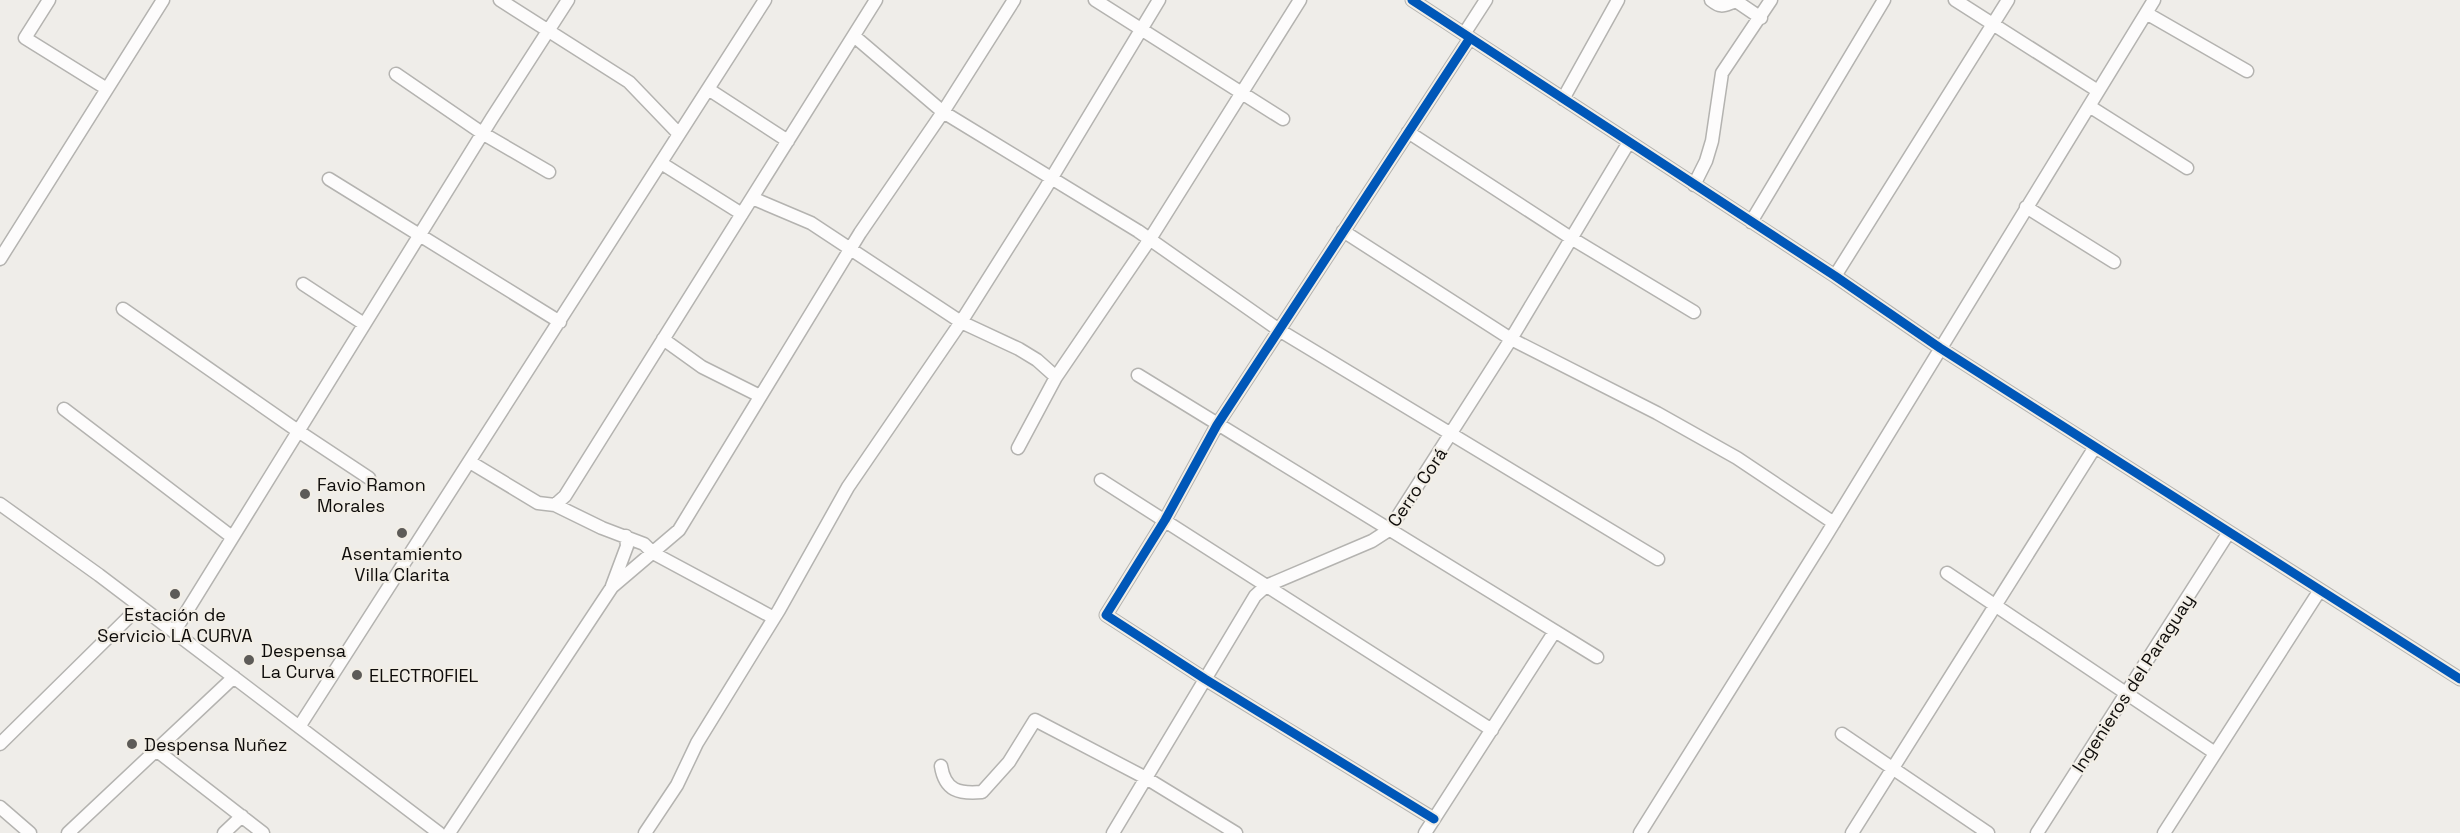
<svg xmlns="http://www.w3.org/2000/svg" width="2460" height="833" font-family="'Space Grotesk',sans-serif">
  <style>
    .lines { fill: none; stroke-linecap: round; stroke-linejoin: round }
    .street-casing { stroke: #b4b3b0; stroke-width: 15 }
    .street { stroke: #fdfcfc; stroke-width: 12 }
    .cycleway-casing { stroke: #f2eee6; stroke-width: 13 }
    .cycleway { stroke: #0057b8; stroke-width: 9 }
    .poi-dot { fill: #5d5b58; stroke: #f2eee6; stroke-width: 2 }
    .labels { text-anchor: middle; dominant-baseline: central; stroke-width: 4.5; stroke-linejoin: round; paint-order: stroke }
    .poi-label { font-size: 18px; fill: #0e0c0a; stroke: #f2eee6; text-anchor: start }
    .street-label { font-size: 18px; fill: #0e0c0a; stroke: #f2eee6 }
  </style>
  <rect width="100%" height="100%" fill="#efede9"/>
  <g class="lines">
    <g class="street-casing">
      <path id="street" d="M49,0l-24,38 82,51
        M500,0l129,82 50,52
        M1095,0l188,119
        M1412,0l423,276 105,72 520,331
        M1711,0c11,9 13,5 25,1l25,17
        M1955,0l143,91
        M2146,13l101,58
        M1464,34l22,-34
        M854,36l89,76 195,119 141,99 379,229
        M396,74l86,59 67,39
        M708,89l80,52
        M1563,99l55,-99
        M2089,106l98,62
        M1408,132l163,106 123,74
        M661,163l81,51
        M329,179l231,143
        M1694,185l12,-24 6,-20 10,-68 49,-73
        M752,198l59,25 150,99 58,27 18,11 19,17
        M2026,207l88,55
        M1751,222l133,-222
        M1343,231l168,108 146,74 80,45 97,65
        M0,259l163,-259
        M1835,276l173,-276
        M303,284l61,40
        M123,309l175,122 71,47
        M663,339l39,28 58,29
        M1138,375l459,282
        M64,409l168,128
        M1018,448l38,-71 94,-138 150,-239
        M470,462l68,41 17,2 47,23 42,16 9,9 121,65
        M1101,480l391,250
        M0,504l99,71 340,258
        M555,505l10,-9 311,-496
        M1947,573l268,180
        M612,586l15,-40 -1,-10
        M174,632l318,-514 76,-118
        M299,727l466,-727
        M1842,734l146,99
        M0,744l140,-138
        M156,750l107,83
        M941,766c4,25 18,28 41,26l27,-30 26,-42 111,58 90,55
        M0,807l30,26
        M1434,819l-229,-140 -99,-64 59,-95 52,-95 253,-387
        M68,833l166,-156
        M224,833l18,-17
        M449,833l163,-246 67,-57 181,-297 83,-121 71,-112
        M645,833l32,-48 20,-42 82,-133 69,-123 113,-165 84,-133 114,-189
        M1113,833l142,-237 11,-10 106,-45 17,-11 122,-191 118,-197
        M1425,833l130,-202
        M1640,833l184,-294 330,-539
        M1852,833l243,-386
        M2037,833l192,-301
        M2164,833l156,-243"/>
    </g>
    <use href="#street" class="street"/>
    <g class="cycleway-casing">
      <path id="cycleway" d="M1412,0l423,276 105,72 520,331
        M1434,819l-229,-140 -99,-64 59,-95 52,-95 253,-387"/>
    </g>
    <use href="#cycleway" class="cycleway"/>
  </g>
  <g class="poi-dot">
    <circle cx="305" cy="494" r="6"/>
    <circle cx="402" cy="533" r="6"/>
    <circle cx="175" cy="594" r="6"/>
    <circle cx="249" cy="660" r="6"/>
    <circle cx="357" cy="675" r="6"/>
    <circle cx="132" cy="744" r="6"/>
  </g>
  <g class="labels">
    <g class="poi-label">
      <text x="317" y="484">Favio Ramon<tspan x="317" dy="21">Morales</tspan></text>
      <text x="402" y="553" text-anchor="middle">Asentamiento<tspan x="402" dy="21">Villa Clarita</tspan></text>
      <text x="175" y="614" text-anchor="middle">Estación de<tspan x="175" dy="21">Servicio LA CURVA</tspan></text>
      <text x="261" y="650">Despensa<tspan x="261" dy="21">La Curva</tspan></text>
      <text x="369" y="675">ELECTROFIEL</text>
      <text x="144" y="744">Despensa Nuñez</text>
    </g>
    <g class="street-label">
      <text transform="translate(1417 487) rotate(-56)">Cerro Corá</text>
      <text transform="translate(2133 683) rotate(-57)">Ingenieros del Paraguay</text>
    </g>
  </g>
</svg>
